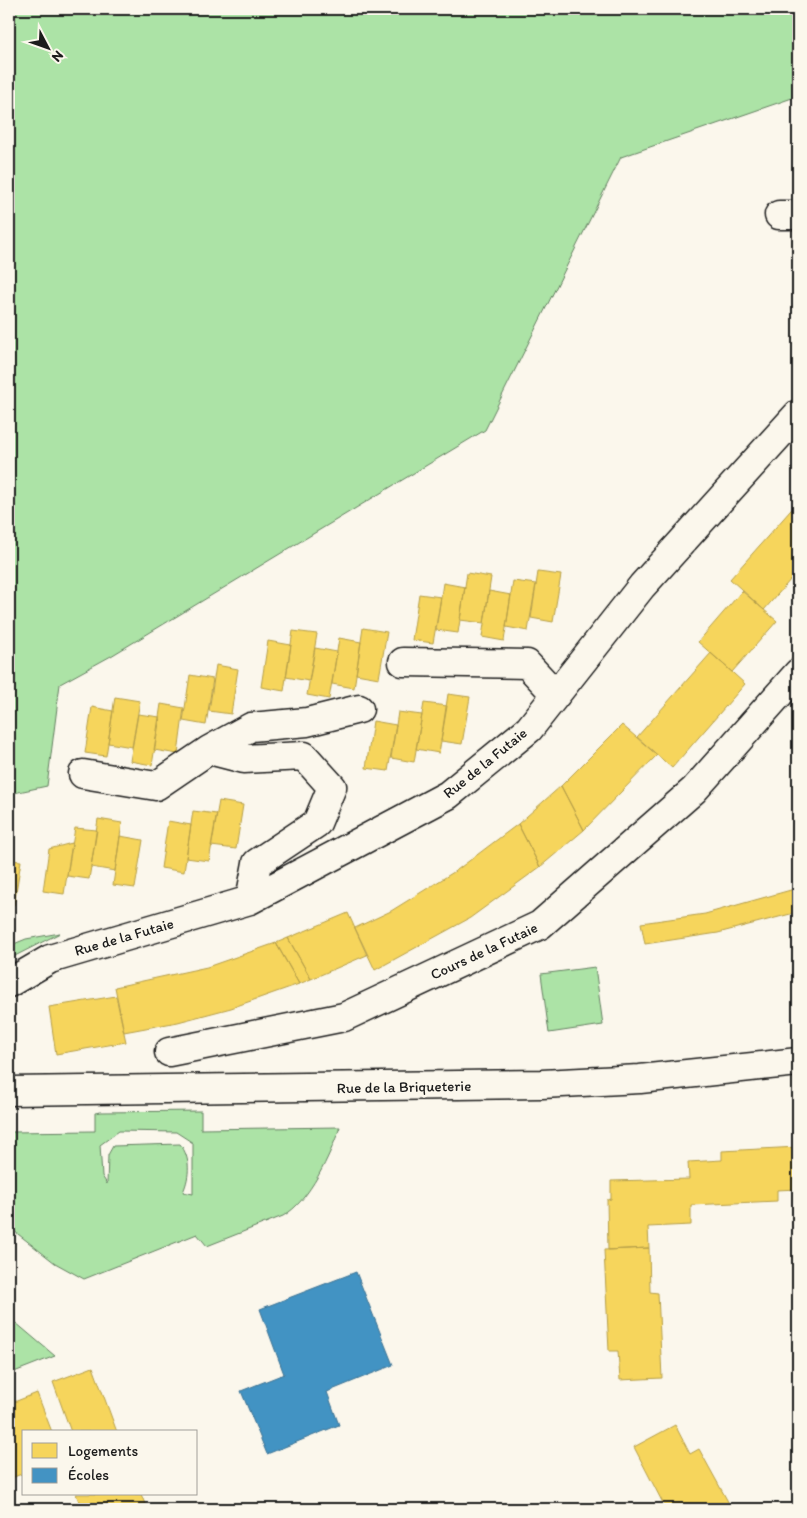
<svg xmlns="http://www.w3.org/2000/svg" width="807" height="1518" font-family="Itim,sans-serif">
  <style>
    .green { fill: #ace3a6; stroke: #648061; fill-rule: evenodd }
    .homes { fill: #f6d55c; stroke: #b59e49 }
    .schools { fill: #4393c3; stroke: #376f91 }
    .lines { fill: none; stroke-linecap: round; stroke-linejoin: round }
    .minor-casing { stroke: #1c1c1c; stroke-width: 31 }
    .minor { stroke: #fbf7ec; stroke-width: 28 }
    .labels { text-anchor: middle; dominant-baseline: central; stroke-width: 5; stroke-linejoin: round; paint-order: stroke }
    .street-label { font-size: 15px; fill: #1c1c1c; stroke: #fbf7ec }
  </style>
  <rect width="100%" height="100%" fill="#fbf7ec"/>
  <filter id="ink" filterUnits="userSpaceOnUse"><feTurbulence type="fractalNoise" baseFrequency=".02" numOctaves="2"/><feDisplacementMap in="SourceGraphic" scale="10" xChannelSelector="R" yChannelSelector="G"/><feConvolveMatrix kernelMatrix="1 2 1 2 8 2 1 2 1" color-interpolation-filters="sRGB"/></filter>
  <g filter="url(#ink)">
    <path class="green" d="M9,9h789v87l-177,61 -136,273 -374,226 -51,28 -13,102 -38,8z
      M60,933l-51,26v-13l17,-7z
      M595,967l8,58 -54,8 -8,-59z
      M201,1111v18l139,-2c-10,28 -30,74 -57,89l-76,30 -10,-12 -113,45 -29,-16 -46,-36v-114l2,19 84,-1v-18l6,-1zM119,1131l57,1 17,11v51l-10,-2c7,-16 8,-34 -3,-48l-67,2 -5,9 -1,29 -5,-8 -2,-31z
      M9,1317l46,39 -46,18z"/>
    <path class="homes" d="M798,502v69l-34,39 -34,-31z
      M538,572l23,3 -8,47 -22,-4z
      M467,573l24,4 -7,46 -24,-3z
      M513,581l23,3 -8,47 -22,-4z
      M443,583l22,4 -7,46 -22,-3z
      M489,591l22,4 -7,46 -22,-4z
      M742,591l35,30 -45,51 -34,-30z
      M419,594l22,3 -8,46 -21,-3z
      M363,628l24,4 -8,46 -23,-4z
      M293,631l24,3 -8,47 -23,-4z
      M339,638l22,4 -7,46 -22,-4z
      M268,641l23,4 -7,46 -23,-4z
      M315,648l22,4 -8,47 -22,-4z
      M711,653l34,31 -73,84 -35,-31z
      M216,665l22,4 -7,45 -22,-3z
      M190,675l23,4 -7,46 -23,-4z
      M448,694l22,3 -8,47 -21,-3z
      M115,697l25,4 -8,46 -24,-4z
      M424,703l23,3 -8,47 -23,-4z
      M161,704l23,4 -6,46 -24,-4z
      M92,707l21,4 -7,45 -21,-3z
      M398,712l24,3 -8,47 -23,-4z
      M138,714l22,3 -8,48 -22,-4z
      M373,721l23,4 -8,46 -22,-3z
      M622,725l35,30 -73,75 -23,-44z
      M561,786l23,44 -44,37 -22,-43z
      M219,801l24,4 -7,44 -25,-3z
      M193,811l24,3 -8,47 -23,-3z
      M98,819l24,4 -7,48 -24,-4z
      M168,821l23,4 -7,47 -23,-4z
      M518,824l22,43 -70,51 -95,52 -20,-42 36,-17 66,-41z
      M75,828l22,2 -8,49 -22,-3z
      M120,836l23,4 -8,48 -22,-3z
      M72,843l-8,51 -21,-3 6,-42z
      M9,860l12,1 -7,44 -5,-1z
      M798,888v24l-80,21 -73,11 -4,-21 64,-9z
      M348,913l19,42 -56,24 -23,-41z
      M288,938l23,41 -12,5 -23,-41z
      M276,943l23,41 -68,24 -53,14 -54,10 -9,-45 92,-20z
      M116,996l10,46 -70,12 -7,-47z
      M798,1147v42l-21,1v11l-86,4v20l-43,2 1,21 -41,2 -1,-50 4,-1v-18l78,-2 -1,-17 34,-2v-9z
      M649,1248l1,44 8,1 4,85 -42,2 -2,-29h-9l-5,-101z
      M93,1367l24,65h-46l-18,-50z
      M37,1393l15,39h-28v41l-15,6v-75z
      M675,1425l15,29 9,-5 33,60h-66l-32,-62z
      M76,1494h65l6,15h-65z"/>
    <path class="schools" d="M356,1272l37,93 -66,27 12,33 -72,29 -26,-63 43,-17 -24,-65z"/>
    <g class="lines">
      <g class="minor-casing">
        <path id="minor" d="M779,215h19
          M403,662l124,2 29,31
          M209,750l42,-23 56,-5 52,-13
          M83,774l73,12 53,-36 35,9 60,-3 28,31 -15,36 -60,40 -7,37
          M9,983l41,-24 200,-59 198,-105 81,-66 113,-143 156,-172
          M169,1052l175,-35 196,-92 154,-135 104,-117
          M9,1091l533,-7 98,-5 158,-17"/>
      </g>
      <use href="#minor" class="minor"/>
    </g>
  </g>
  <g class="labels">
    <g class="street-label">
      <text transform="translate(485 763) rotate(-39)">Rue de la Futaie</text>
      <text transform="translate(124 937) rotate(-16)">Rue de la Futaie</text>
      <text transform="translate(484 951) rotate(-25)">Cours de la Futaie</text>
      <text transform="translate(404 1087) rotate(-1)">Rue de la Briqueterie</text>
    </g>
  </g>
  <rect width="807" height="1518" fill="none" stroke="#fbf7ec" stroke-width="30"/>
  <rect x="15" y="15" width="777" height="1488" fill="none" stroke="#1c1c1c" stroke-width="2" filter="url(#ink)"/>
  <rect x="22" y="1430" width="175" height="65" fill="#fbf7ec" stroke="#a29f99"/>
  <rect x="32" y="1443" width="25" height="15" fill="#f6d55c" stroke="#a29f99"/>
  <text x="68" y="1456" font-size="15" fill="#1c1c1c">Logements</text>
  <rect x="32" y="1468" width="25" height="15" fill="#4393c3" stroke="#a29f99"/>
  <text x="68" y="1480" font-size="15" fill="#1c1c1c">Écoles</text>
  <g transform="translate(48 48) rotate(131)" stroke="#fbf7ec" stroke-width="4" paint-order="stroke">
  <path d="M0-4L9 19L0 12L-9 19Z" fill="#1c1c1c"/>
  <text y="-8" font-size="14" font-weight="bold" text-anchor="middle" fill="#1c1c1c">N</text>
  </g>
</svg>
